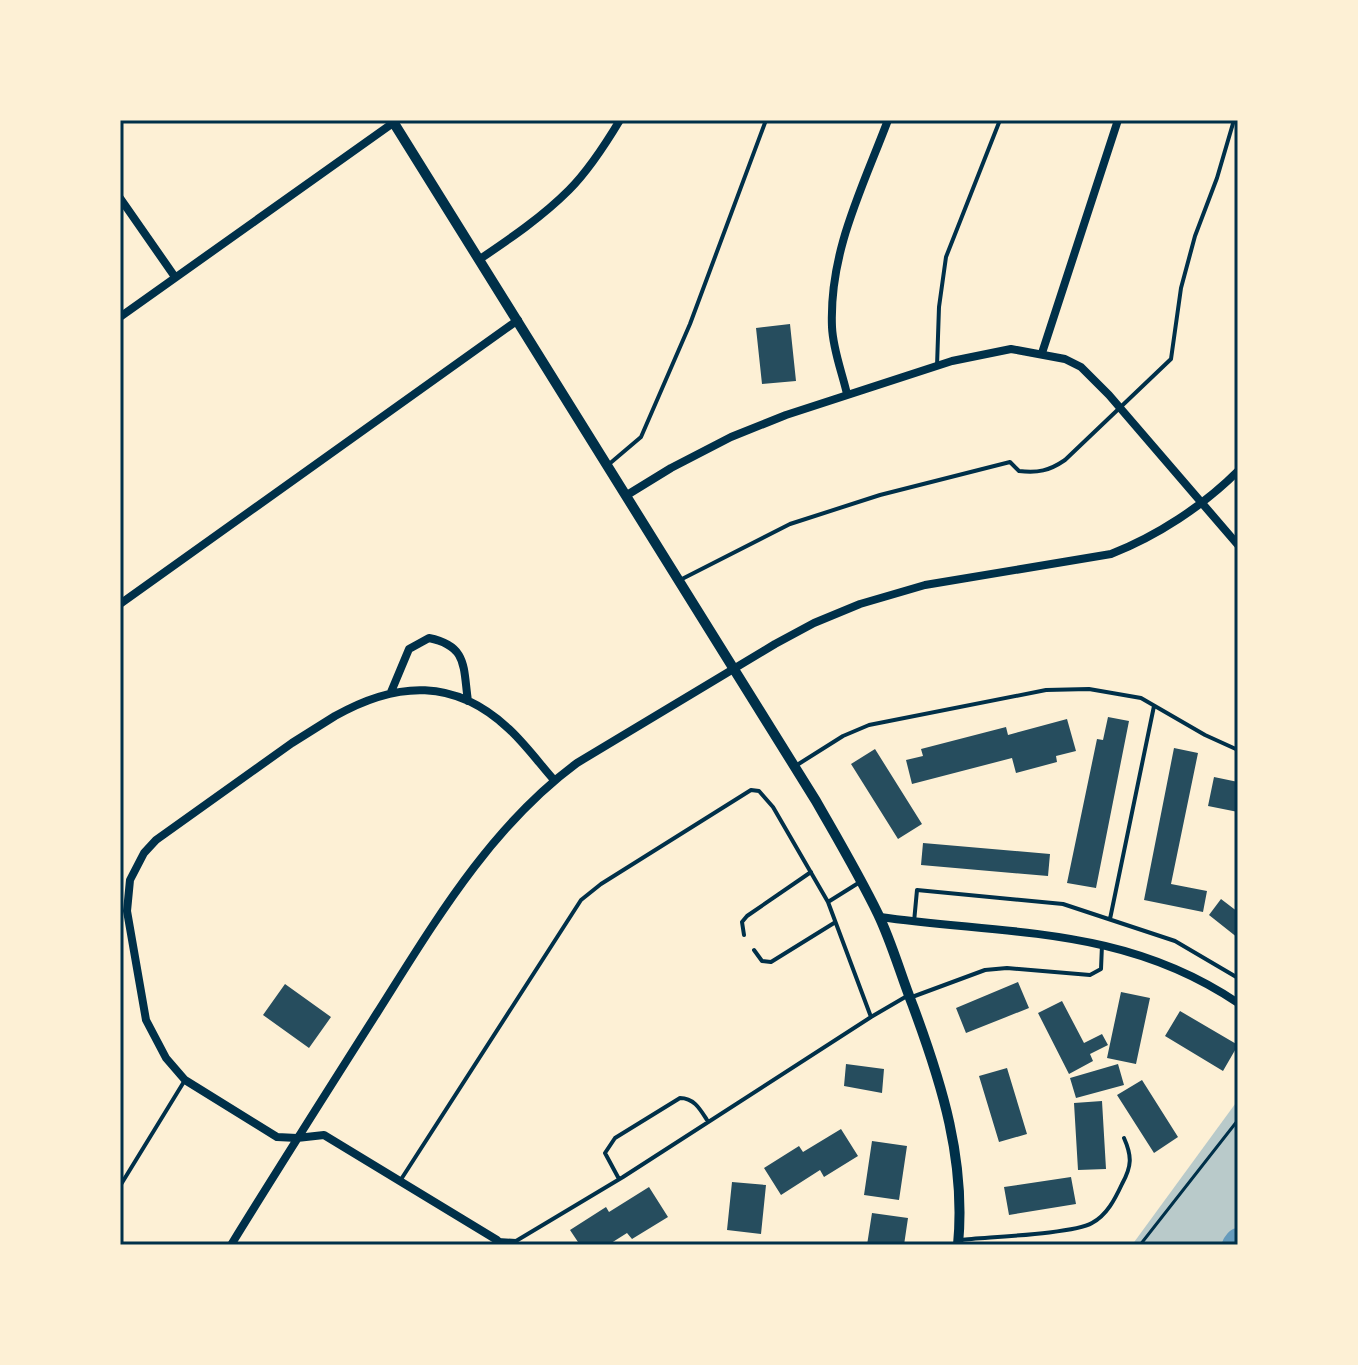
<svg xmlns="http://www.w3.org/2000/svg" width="1358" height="1365" font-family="Cabin,sans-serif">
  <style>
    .green { fill: #b9caca }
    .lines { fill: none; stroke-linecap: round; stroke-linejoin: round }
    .river { stroke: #669bbc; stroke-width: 26 }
    .building { fill: #264d5e }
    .path { stroke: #003049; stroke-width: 3 }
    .service { stroke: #003049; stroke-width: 4 }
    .minor { stroke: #003049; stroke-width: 8 }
    .tertiary { stroke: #003049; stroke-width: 10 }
    .neatline { fill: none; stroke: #003049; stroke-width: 3 }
  </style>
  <rect width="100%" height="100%" fill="#fdf0d5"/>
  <path class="green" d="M1238,1100v145h-106z"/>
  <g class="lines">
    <path class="river" d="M1235,1245l3,-4"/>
  </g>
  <path class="building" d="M790,324l6,57 -34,3 -6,-56z
    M1108,717l21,4 -33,167 -29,-5 30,-144 6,1z
    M1067,719l9,32 -20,5 1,6 -41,11 -4,-15 -100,26 -6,-24 17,-4 -2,-7 85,-22 2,8z
    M1174,748l24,5 -27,131 36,7 -4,21 -59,-12z
    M875,749l47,75 -24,15 -47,-75z
    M1214,777l24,5v30l-30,-6z
    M923,843l127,11 -2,22 -127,-11z
    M1221,899l17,13v26l-29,-23z
    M1018,982l11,26 -63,25 -10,-25z
    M285,984l46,33 -22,31 -46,-33z
    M1121,992l29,6 -14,66 -29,-6z
    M1062,1001l22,42 18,-9 6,11 -18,9 3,7 -24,13 -31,-61z
    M1180,1011l58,34 -15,26 -58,-35z
    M846,1064l38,5 -2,24 -38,-7z
    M1118,1064l6,21 -48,13 -6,-20z
    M1007,1068l20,66 -28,8 -20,-66z
    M1142,1080l36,57 -24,16 -37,-58z
    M1102,1101l4,68 -28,1 -4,-67z
    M841,1129l17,27 -34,21 -4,-7 -39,25 -17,-27 35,-22 4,6z
    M872,1141l35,5 -8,54 -35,-5z
    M1071,1177l5,27 -67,11 -5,-28z
    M732,1182l34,3 -5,49 -34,-4z
    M649,1187l19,30 -36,22 -5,-6 -19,12h-28l-10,-15 36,-23 3,5z
    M872,1213l36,5 -4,27h-37z"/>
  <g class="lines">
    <path class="path" d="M1140,1245l98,-125"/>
    <path class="service" d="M937,366l2,-59 7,-50 54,-137
      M608,465l33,-28 49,-113 76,-204
      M682,579l108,-55 90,-29 130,-33 9,9c19,2 30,0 46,-11l106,-101 10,-71 14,-52 22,-58 17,-58
      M797,765l46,-29 26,-11 177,-35 43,-1 52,9 64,37 33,15
      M828,902l32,-20
      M1110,919l44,-213
      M914,922l3,-32 146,14 112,37 63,37
      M744,935l-2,-13 5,-6 64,-44
      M754,950l8,11 9,1 63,-39
      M912,997l73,-27 22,-2 83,7 11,-6 1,-24
      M619,1179l-14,-26 10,-15 65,-40c14,0 20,11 27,22
      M400,1181l181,-281 20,-16 150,-94 8,1 14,16 55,95 43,115
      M120,1186l65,-106
      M498,1240l18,1 107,-64 248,-160 36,-21
      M961,1240c26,-3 112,-6 131,-17 15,-8 23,-24 30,-39 10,-18 10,-28 2,-46"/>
    <path class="minor" d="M120,198l55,79
      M480,259c31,-21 62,-42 89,-69 20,-20 36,-45 51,-70
      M120,317l273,-194
      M1042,353l76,-233
      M847,394c-5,-22 -14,-44 -15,-67 -3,-75 30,-138 56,-207
      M627,495l44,-27 60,-31 55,-22 166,-54 59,-12 54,10 16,8 28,28 129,150
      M120,604l398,-284
      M391,692l18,-43 20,-11c39,8 34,29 39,63
      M880,917c129,18 244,9 358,86
      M497,1240l-173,-105 -27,3 -20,-1 -92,-57 -19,-22 -20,-38 -19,-109 3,-31 14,-27 12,-13 136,-97 43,-27c62,-35 120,-38 174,13 17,16 30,34 45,51
      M231,1245c48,-78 97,-155 146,-232 57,-90 113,-186 200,-250l198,-119 39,-21 46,-19 65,-19 186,-31c46,-18 92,-48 127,-83"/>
    <path class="tertiary" d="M392,120l424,681c21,37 43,74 62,113 14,29 23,62 35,92 29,78 53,155 45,239"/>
  </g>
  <rect width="1358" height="1365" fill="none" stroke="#fdf0d5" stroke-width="244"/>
  <rect x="122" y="122" width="1114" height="1121" class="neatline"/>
</svg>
